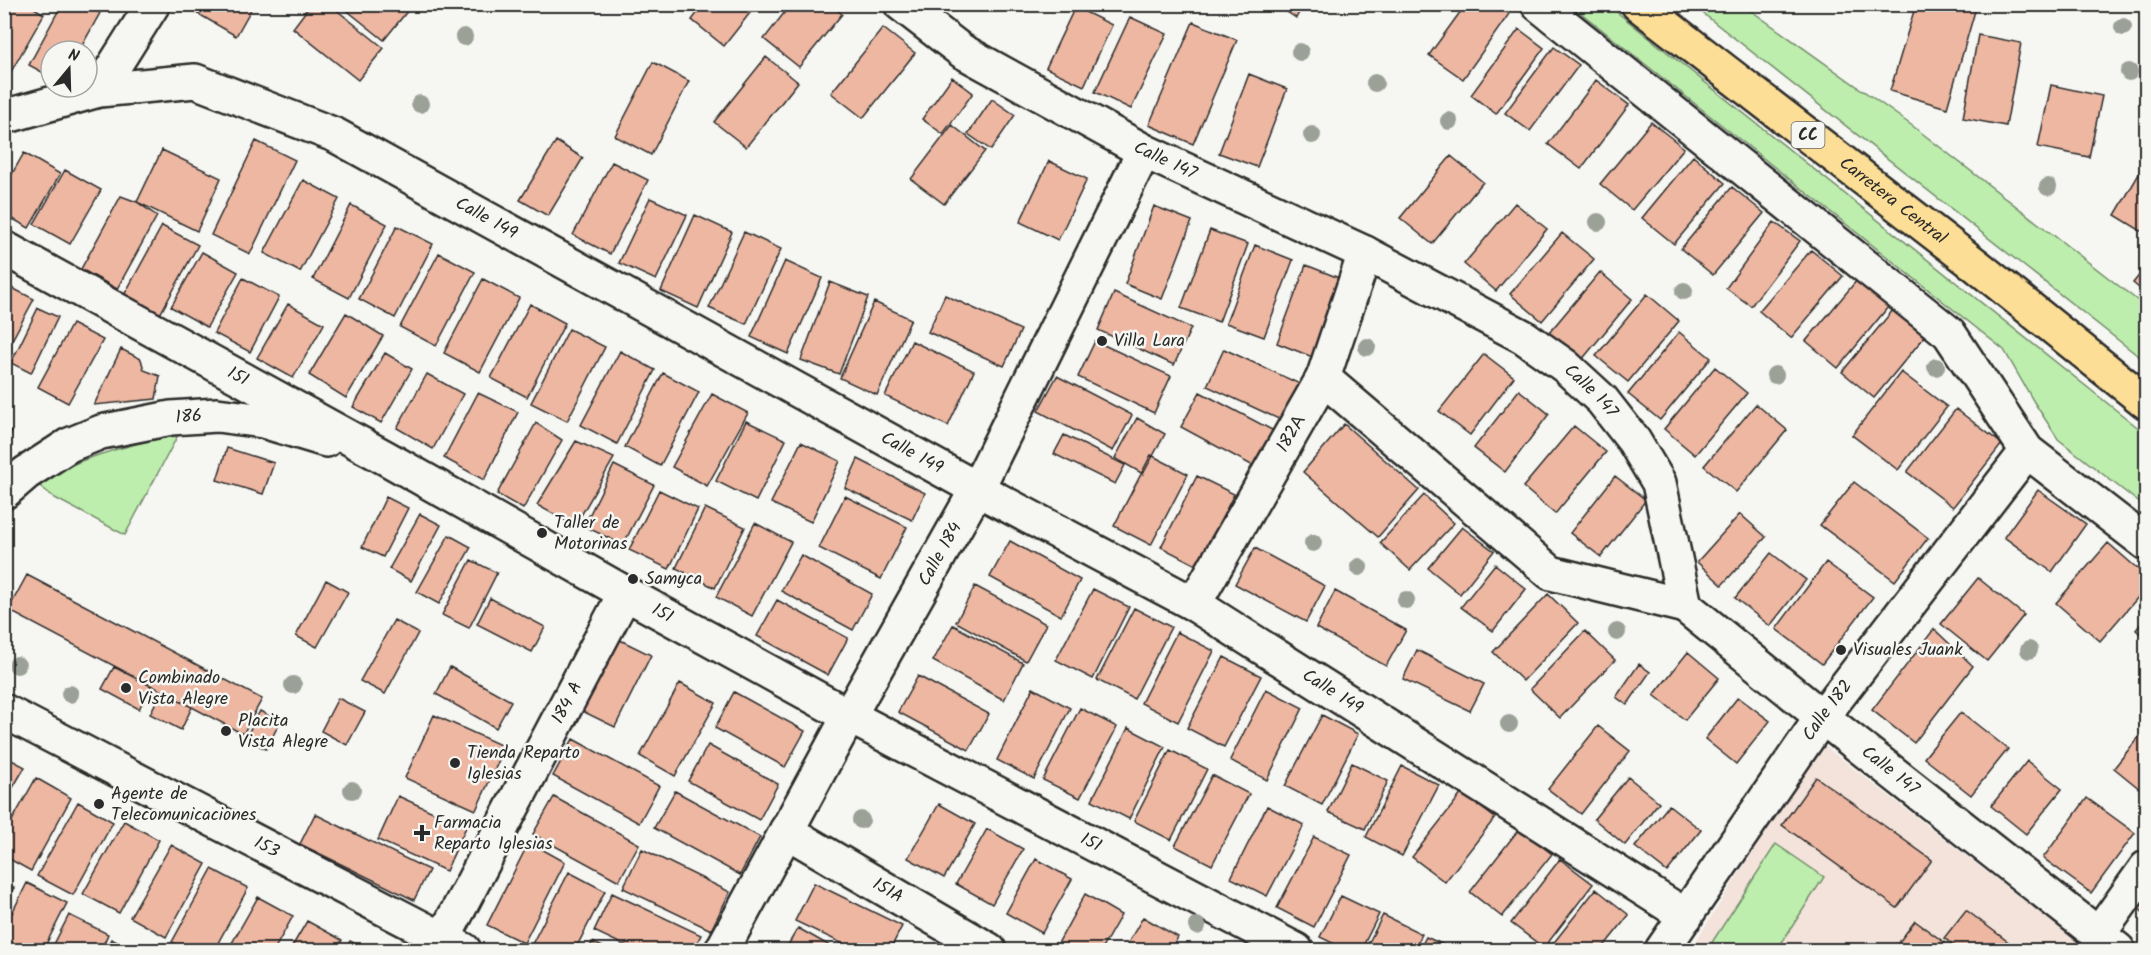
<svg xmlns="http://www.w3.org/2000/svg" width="2151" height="955" font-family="Kalam,sans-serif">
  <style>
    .built { fill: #f3e3da }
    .green { fill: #bdeead; stroke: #748c6c; stroke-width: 1.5 }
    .building { fill: #edb7a2; stroke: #2b2b2b; stroke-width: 1.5 }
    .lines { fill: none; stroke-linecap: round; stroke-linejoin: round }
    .minor-casing { stroke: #2b2b2b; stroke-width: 38 }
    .major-casing { stroke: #2b2b2b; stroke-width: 38 }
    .minor { stroke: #f6f6f2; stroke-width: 33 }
    .major { stroke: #fdde96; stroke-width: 33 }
    .tree { fill: #9ba197 }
    .poi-dot { fill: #2b2b2b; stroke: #f6f6f2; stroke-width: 2 }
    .labels { text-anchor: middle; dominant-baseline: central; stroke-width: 5; stroke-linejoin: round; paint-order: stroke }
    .shield { fill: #f6f6f2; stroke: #686867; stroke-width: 1.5 }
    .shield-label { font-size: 16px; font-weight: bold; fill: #2b2b2b }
    .street-label { font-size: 18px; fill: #2b2b2b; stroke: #f6f6f2 }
    .poi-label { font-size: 18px; fill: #2b2b2b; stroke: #f6f6f2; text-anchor: start }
  </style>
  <rect width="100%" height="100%" fill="#f6f6f2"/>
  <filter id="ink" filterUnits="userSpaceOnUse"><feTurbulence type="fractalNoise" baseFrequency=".0167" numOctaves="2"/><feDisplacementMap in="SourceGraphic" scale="12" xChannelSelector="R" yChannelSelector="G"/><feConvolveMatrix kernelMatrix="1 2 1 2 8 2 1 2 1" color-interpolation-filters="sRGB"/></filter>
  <g filter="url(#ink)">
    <path class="built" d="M1822,744l266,206h-398z"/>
    <path class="green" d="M1571,5h37l538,429v74l-88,-69 -24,-37 -30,-52z
      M1703,5h40l171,122 232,180v55l-441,-347 -4,-4z
      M178,435l-53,100 -70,-37 -20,-16c44,-24 94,-38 143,-47z
      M1776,844l48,33 -47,73h-70z"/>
    <path class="building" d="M4,4h24l16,10 -40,70z
      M62,4h21l17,9 -21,38h-28v26l-22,-12z
      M193,4h61l-18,32 -46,-27z
      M311,4h18l55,44 -26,32 -65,-52z
      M339,4h65l5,5 -25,31z
      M704,4h53l-33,42 -32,-26z
      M791,4h39l12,10 -43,53 -35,-28z
      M1275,4h29l-8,14z
      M1466,4h30l13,10 -46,65 -34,-24z
      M1916,4h61l-30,104 -57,-17z
      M1075,7l37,18 -28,61 -38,-18z
      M1130,17l37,17 -36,75 -36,-17z
      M1193,22l44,18 -44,104 -44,-19z
      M883,28l32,25 -52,65 -32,-25z
      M1519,29l25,19 -48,66 -25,-19z
      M1978,35l43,8 -15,83 -43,-8z
      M1554,47l25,18 -49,66 -25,-18z
      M766,57l32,25 -52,65 -32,-25z
      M653,62l36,19 -38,74 -36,-19z
      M1249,74l38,15 -30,78 -38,-14z
      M952,77l21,16 -30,41 -21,-15z
      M1596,80l33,25 -48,64 -33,-25z
      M2051,85l51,11 -13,61 -51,-10z
      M992,99l23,16 -24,35 -23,-16z
      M1651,122l33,26 -52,62 -32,-26z
      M952,125l33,26 -41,53 -33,-25z
      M256,141l39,19 -45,94 -39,-19z
      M556,141l27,17 -35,58 -28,-16z
      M162,150l59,28 -24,53 -60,-29z
      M24,153l36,21 -31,54 -25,-14v-26z
      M1451,156l32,26 -51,62 -32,-26z
      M1693,156l32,27 -51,61 -32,-26z
      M1049,161l38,18 -29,61 -38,-18z
      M612,162l36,18 -38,74 -37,-19z
      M2146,162v72l-31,-19z
      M65,170l36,20 -31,54 -36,-20z
      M303,180l36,19 -39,73 -36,-19z
      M1732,187l32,26 -51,62 -32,-26z
      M121,196l16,6 20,14 -40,73 -36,-20z
      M650,198l37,17 -31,65 -37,-17z
      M1515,203l32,26 -51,62 -32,-27z
      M351,205l36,19 -38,74 -36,-19z
      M1154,206l38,15 -30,78 -37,-15z
      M695,215l37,17 -34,76 -37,-17z
      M1774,222l26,19 -49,65 -25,-18z
      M162,226l36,19 -40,73 -36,-19z
      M397,226l36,18 -38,74 -36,-19z
      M1210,230l38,14 -29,78 -38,-14z
      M744,232l37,17 -35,75 -37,-16z
      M1562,233l32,26 -52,62 -32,-27z
      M1255,245l38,15 -29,77 -38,-14z
      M1811,250l32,26 -52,62 -32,-27z
      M202,252l36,20 -31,55 -36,-20z
      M439,253l36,19 -39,74 -36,-19z
      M785,261l37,17 -34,76 -37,-17z
      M1306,265l38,15 -29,78 -38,-15z
      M2146,267v27l-13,-11z
      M1600,272l32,27 -51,62 -33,-27z
      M243,278l36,19 -29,55 -36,-19z
      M483,279l36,19 -39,74 -36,-19z
      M1857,280l32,26 -51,62 -32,-27z
      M830,282l38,15 -29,77 -38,-14z
      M4,284l30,15 -30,56z
      M1114,293l77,35 -17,37 -76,-35z
      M1647,294l32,27 -51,61 -32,-26z
      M945,295l76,35 -17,36 -76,-34z
      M874,302l37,17 -34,76 -37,-17z
      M288,304l36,20 -31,54 -36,-20z
      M530,304l35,19 -38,74 -36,-19z
      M38,308l20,9 -27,56 -20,-10z
      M1893,310l32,26 -51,62 -32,-26z
      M346,313l37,23 -37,62 -37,-23z
      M72,324l31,16 -35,63 -30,-16z
      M569,329l36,18 -38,74 -36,-18z
      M1679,332l32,26 -51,62 -32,-26z
      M912,341l62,30 -26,55 -63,-30z
      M1095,341l76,35 -17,37 -76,-36z
      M121,349l20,10 3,11 16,6 -4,23 -62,6z
      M1224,349l76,35 -17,37 -76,-35z
      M620,351l35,19 -38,74 -36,-19z
      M385,353l27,16 -31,54 -28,-16z
      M1484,354l30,23 -44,58 -31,-24z
      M1715,367l32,26 -52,62 -31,-26z
      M1901,372l46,35 -49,63 -46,-35z
      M663,373l36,19 -39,74 -35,-19z
      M427,374l36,20 -30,55 -36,-21z
      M1057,376l75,39 -19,36 -75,-40z
      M1519,390l30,24 -44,58 -31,-24z
      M1200,392l74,39 -19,36 -74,-40z
      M478,393l40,19 -34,68 -40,-22z
      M712,394l36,19 -41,73 -35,-19z
      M1756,404l31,26 -51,62 -32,-26z
      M1956,409l46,35 -49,63 -46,-35z
      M1137,418l28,16 -22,40 -28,-16z
      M746,421l40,19 -30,61 -40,-20z
      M536,423l26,17 -39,69 -26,-15z
      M1344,424l75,66 -41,47 -75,-65z
      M1574,426l32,26 -51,62 -32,-27z
      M4,427l8,5 -8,13z
      M1064,435l61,30 -10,19 -61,-30z
      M576,441l38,17 -39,68 -38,-21z
      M801,442l39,19 -29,61 -40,-19z
      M227,448l47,15 -11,31 -46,-14z
      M1151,455l37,19 -37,71 -37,-19z
      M858,459l67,34 -13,27 -67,-32z
      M614,465l40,20 -31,60 -39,-19z
      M1197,476l37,18 -36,72 -37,-19z
      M1615,476l31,24 -45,57 -31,-24z
      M1854,482l74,56 -33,43 -75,-56z
      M659,490l39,19 -29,60 -40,-19z
      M2038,490l48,34 -34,48 -48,-35z
      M1424,495l30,28 -44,47 -30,-27z
      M845,496l62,31 -26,52 -62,-31z
      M386,497l22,11 -25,49 -21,-10z
      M705,508l40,19 -30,61 -39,-20z
      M420,514l21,11 -30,56 -22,-12z
      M1740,514l26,23 -44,48 -25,-23z
      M755,523l36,19 -39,74 -36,-19z
      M1462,527l32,24 -34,43 -32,-26z
      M449,535l22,12 -32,57 -22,-12z
      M1010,541l70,39 -19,36 -71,-39z
      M2108,543l38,33v12l-46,53 -44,-38z
      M1255,548l70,38 -19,36 -71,-38z
      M1771,553l35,27 -36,46 -35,-28z
      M801,555l71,39 -19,36 -72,-39z
      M471,560l26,13 -28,55 -27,-13z
      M1826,562l47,35 -51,67 -46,-35z
      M1495,564l31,25 -33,42 -32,-24z
      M27,575l235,124 -19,35 -235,-124z
      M1978,578l46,37 -37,46 -46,-37z
      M326,580l22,12 -31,55 -21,-11z
      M975,586l71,38 -20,37 -70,-39z
      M1093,589l36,18 -36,72 -37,-19z
      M1335,591l71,39 -20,36 -70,-38z
      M1548,594l30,29 -55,58 -30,-29z
      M490,598l55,29 -13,25 -55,-28z
      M777,600l71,38 -20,37 -71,-39z
      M1134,608l37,19 -37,72 -37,-19z
      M2146,617v22l-10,-9z
      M394,620l24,13 -33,61 -25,-13z
      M953,625l70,38 -19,37 -71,-39z
      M1934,629l39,37 -59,77 -42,-33z
      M1585,631l30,29 -55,58 -30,-29z
      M1177,632l37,19 -36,71 -37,-19z
      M614,637l37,18 -36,72 -37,-18z
      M1417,650l67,34 -14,27 -67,-32z
      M1688,652l31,26 -34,42 -31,-25z
      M1224,657l37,19 -37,71 -37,-19z
      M1639,664l11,8 -23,33 -11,-8z
      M114,667l37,19 -12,23 -37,-20z
      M450,667l61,34 -15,27 -60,-34z
      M918,676l71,38 -20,36 -71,-38z
      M680,683l36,20 -41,73 -35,-20z
      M1033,688l37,20 -36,71 -37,-19z
      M1266,689l37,19 -36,72 -37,-20z
      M161,692l31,15 -11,23 -31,-16z
      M734,692l71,39 -20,36 -70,-39z
      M1738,697l32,24 -34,43 -31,-25z
      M338,698l27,14 -18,33 -26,-14z
      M1080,708l37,19 -37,71 -37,-18z
      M260,711l20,11 -14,27 -21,-10z
      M1961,712l47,37 -37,46 -47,-37z
      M434,715l71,32 -29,63 -71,-32z
      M1322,715l36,19 -36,71 -37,-19z
      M1598,726l32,25 -49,63 -33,-25z
      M1128,728l37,19 -36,72 -37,-19z
      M2146,728v66l-32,-26z
      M573,739l86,47 -20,37 -86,-47z
      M708,745l70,39 -19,36 -71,-39z
      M1170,750l37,19 -36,71 -37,-19z
      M4,756l21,11 -21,36z
      M2027,761l35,28 -36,45 -35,-28z
      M1352,763l36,18 -23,48 -37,-17z
      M1402,766l37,19 -37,71 -36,-19z
      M1212,775l37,19 -37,71 -37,-19z
      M1628,777l31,25 -34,43 -31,-26z
      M1816,777l116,83 -35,48 -115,-83z
      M36,778l35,20 -40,73 -27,-15v-21z
      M675,791l85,46 -20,38 -86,-47z
      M1462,793l33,25 -50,64 -33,-25z
      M398,796l68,31 -20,44 -68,-31z
      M554,797l85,47 -20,37 -86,-47z
      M2087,798l48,35 -44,60 -48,-35z
      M78,802l35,20 -40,73 -36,-19z
      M939,804l36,20 -31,54 -36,-20z
      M1669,805l32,25 -34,42 -32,-25z
      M1267,806l37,19 -37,71 -36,-18z
      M315,814l114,56 -15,30 -114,-56z
      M124,821l35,19 -40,73 -36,-19z
      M987,829l36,20 -31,55 -36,-20z
      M1519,829l33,25 -50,63 -32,-25z
      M1314,837l37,18 -37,72 -37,-19z
      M529,842l36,20 -41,81 -37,-18z
      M171,845l35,19 -40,73 -36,-20z
      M642,849l88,43 -19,38 -88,-42z
      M1036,859l36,20 -30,54 -36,-20z
      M1560,859l33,25 -49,64 -33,-25z
      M212,869l36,19 -34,62h-26l-16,-8z
      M569,872l36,19 -30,59h-46z
      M4,883l10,5 -10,20z
      M27,883l40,20 -24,47h-32l-7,-3v-18z
      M814,883l88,43 -12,24h-34l-61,-29z
      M1596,889l33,26 -28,35h-53z
      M612,893l89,42 -8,15h-59l-40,-19z
      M1085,894l36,21 -20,35h-44l-2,-1z
      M2146,894v21l-9,-8z
      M1341,896l38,18 -18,36h-14l-27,-13z
      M258,897l35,19 -19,34h-46z
      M1966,910l53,40h-58l-17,-12z
      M69,915l39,19 -7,16h-50z
      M1383,915l39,19 -8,16h-49z
      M1143,917l35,20 -7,13h-47z
      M307,921l35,19 -5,10h-47z
      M1915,921l30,22 -5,7h-47z
      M798,928l39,22h-52z
      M1426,937l29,13h-36z
      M111,939l22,11h-28z
      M350,941l17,9h-22z
      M592,942l17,8h-20z"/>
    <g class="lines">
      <g class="minor-casing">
        <g id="minor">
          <path id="s1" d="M901,4l61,47 182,100 221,102 159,84 41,29 37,34 32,41 25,42 26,123 137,111 296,233"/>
          <path d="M1538,4l411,329 78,118 119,92"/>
          <path d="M99,90l54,-86"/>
          <path id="s2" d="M4,117l95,-27 96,-9 140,54 642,354 217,115 492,312"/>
          <path id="s3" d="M4,248l382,210 239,135 224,123 447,234"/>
          <path d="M1323,378l228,195 134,33"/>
          <path id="s4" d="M4,492l22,-19 43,-28 32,-13 70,-14 46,-3 46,6 63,19"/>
          <path id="s5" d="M1194,604l129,-226 42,-125"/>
          <path id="s6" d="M4,711l460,239"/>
          <path id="s7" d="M786,831l203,119"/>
          <path d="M2098,935l48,-67"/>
          <path id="s8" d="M443,939l182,-346"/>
          <path id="s9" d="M722,950l127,-234 128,-227 167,-338"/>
          <path id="s10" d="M1662,950l160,-233 205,-266"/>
        </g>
      </g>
      <g class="major-casing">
        <g id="major">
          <path id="s11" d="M1638,4l339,262 169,136"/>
        </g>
      </g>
      <use href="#minor" class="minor"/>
      <use href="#major" class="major"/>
    </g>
    <g class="tree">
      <circle cx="2123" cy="27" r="9"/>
      <circle cx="464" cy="37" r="9"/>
      <circle cx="1300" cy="52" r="9"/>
      <circle cx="2129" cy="72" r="9"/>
      <circle cx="1375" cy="83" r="9"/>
      <circle cx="420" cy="104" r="9"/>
      <circle cx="1449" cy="121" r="9"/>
      <circle cx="1312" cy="135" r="9"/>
      <circle cx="2048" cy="187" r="9"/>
      <circle cx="1598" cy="222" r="9"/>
      <circle cx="1684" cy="291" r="9"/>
      <circle cx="1367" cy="347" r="9"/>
      <circle cx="1936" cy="367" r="9"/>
      <circle cx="1775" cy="375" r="9"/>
      <circle cx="1313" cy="543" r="9"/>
      <circle cx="1359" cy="567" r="9"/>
      <circle cx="1406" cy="600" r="9"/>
      <circle cx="1617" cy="632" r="9"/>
      <circle cx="2029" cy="650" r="9"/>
      <circle cx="17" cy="665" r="9"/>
      <circle cx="293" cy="685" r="9"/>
      <circle cx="70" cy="694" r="9"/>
      <circle cx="1509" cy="724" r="9"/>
      <circle cx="352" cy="790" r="9"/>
      <circle cx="861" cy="820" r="9"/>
      <circle cx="1197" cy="926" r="9"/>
    </g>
  </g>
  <g class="poi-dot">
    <circle cx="1102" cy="341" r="6"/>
    <circle cx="542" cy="533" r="6"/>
    <circle cx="633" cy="579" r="6"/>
    <circle cx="1841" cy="650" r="6"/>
    <circle cx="126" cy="688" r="6"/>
    <circle cx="226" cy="731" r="6"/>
    <circle cx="455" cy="763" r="6"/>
    <circle cx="99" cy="804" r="6"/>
    <path d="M419 824h6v6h6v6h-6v6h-6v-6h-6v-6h6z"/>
  </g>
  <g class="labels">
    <rect class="shield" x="1791.5" y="122" width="33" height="26" rx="4.5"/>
    <g class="shield-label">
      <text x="1808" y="135">CC</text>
    </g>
    <g class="street-label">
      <text stroke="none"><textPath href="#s1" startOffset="308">Calle 147</textPath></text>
      <text stroke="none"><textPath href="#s11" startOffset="322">Carretera Central</textPath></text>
      <text stroke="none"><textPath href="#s2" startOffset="518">Calle 149</textPath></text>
      <text stroke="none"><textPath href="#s3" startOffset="267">151</textPath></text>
      <text stroke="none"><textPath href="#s1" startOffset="794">Calle 147</textPath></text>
      <text stroke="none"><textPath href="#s4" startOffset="204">186</textPath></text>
      <text stroke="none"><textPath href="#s5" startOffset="196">182А</textPath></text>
      <text stroke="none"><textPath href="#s2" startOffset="1004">Calle 149</textPath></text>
      <text stroke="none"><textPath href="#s9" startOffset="452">Calle 184</textPath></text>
      <text stroke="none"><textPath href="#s3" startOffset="753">151</textPath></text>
      <text stroke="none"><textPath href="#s2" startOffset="1488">Calle 149</textPath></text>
      <text stroke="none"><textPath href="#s8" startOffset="267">184 A</textPath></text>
      <text stroke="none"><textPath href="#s10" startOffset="291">Calle 182</textPath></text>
      <text stroke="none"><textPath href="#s1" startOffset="1298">Calle 147</textPath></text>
      <text stroke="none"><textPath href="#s3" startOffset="1239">151</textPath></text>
      <text stroke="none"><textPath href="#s6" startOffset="296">153</textPath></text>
      <text stroke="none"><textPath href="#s7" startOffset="118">151A</textPath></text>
    </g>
    <g class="poi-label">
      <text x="1114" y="341">Villa Lara</text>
      <text x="554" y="523">Taller de<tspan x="554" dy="21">Motorinas</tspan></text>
      <text x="645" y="579">Samyca</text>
      <text x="1853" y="650">Visuales Juank</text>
      <text x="138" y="678">Combinado<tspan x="138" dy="21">Vista Alegre</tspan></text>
      <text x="238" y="721">Placita<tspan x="238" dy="21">Vista Alegre</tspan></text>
      <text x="467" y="753">Tienda Reparto<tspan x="467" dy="21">Iglesias</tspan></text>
      <text x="111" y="794">Agente de<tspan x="111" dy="21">Telecomunicaciones</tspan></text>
      <text x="434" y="823">Farmacia<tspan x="434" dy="21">Reparto Iglesias</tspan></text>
    </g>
  </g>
  <rect width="2151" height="955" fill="none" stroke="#f6f6f2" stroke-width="24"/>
  <rect x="12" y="12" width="2127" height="931" fill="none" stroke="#2b2b2b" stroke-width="2" filter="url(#ink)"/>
  <g transform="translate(69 69) rotate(19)"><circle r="28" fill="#f6f6f2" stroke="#a5a5a2" stroke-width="1.5"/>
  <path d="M0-4.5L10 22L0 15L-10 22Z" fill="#2b2b2b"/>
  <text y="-9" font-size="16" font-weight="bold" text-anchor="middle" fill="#2b2b2b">N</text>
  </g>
</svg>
